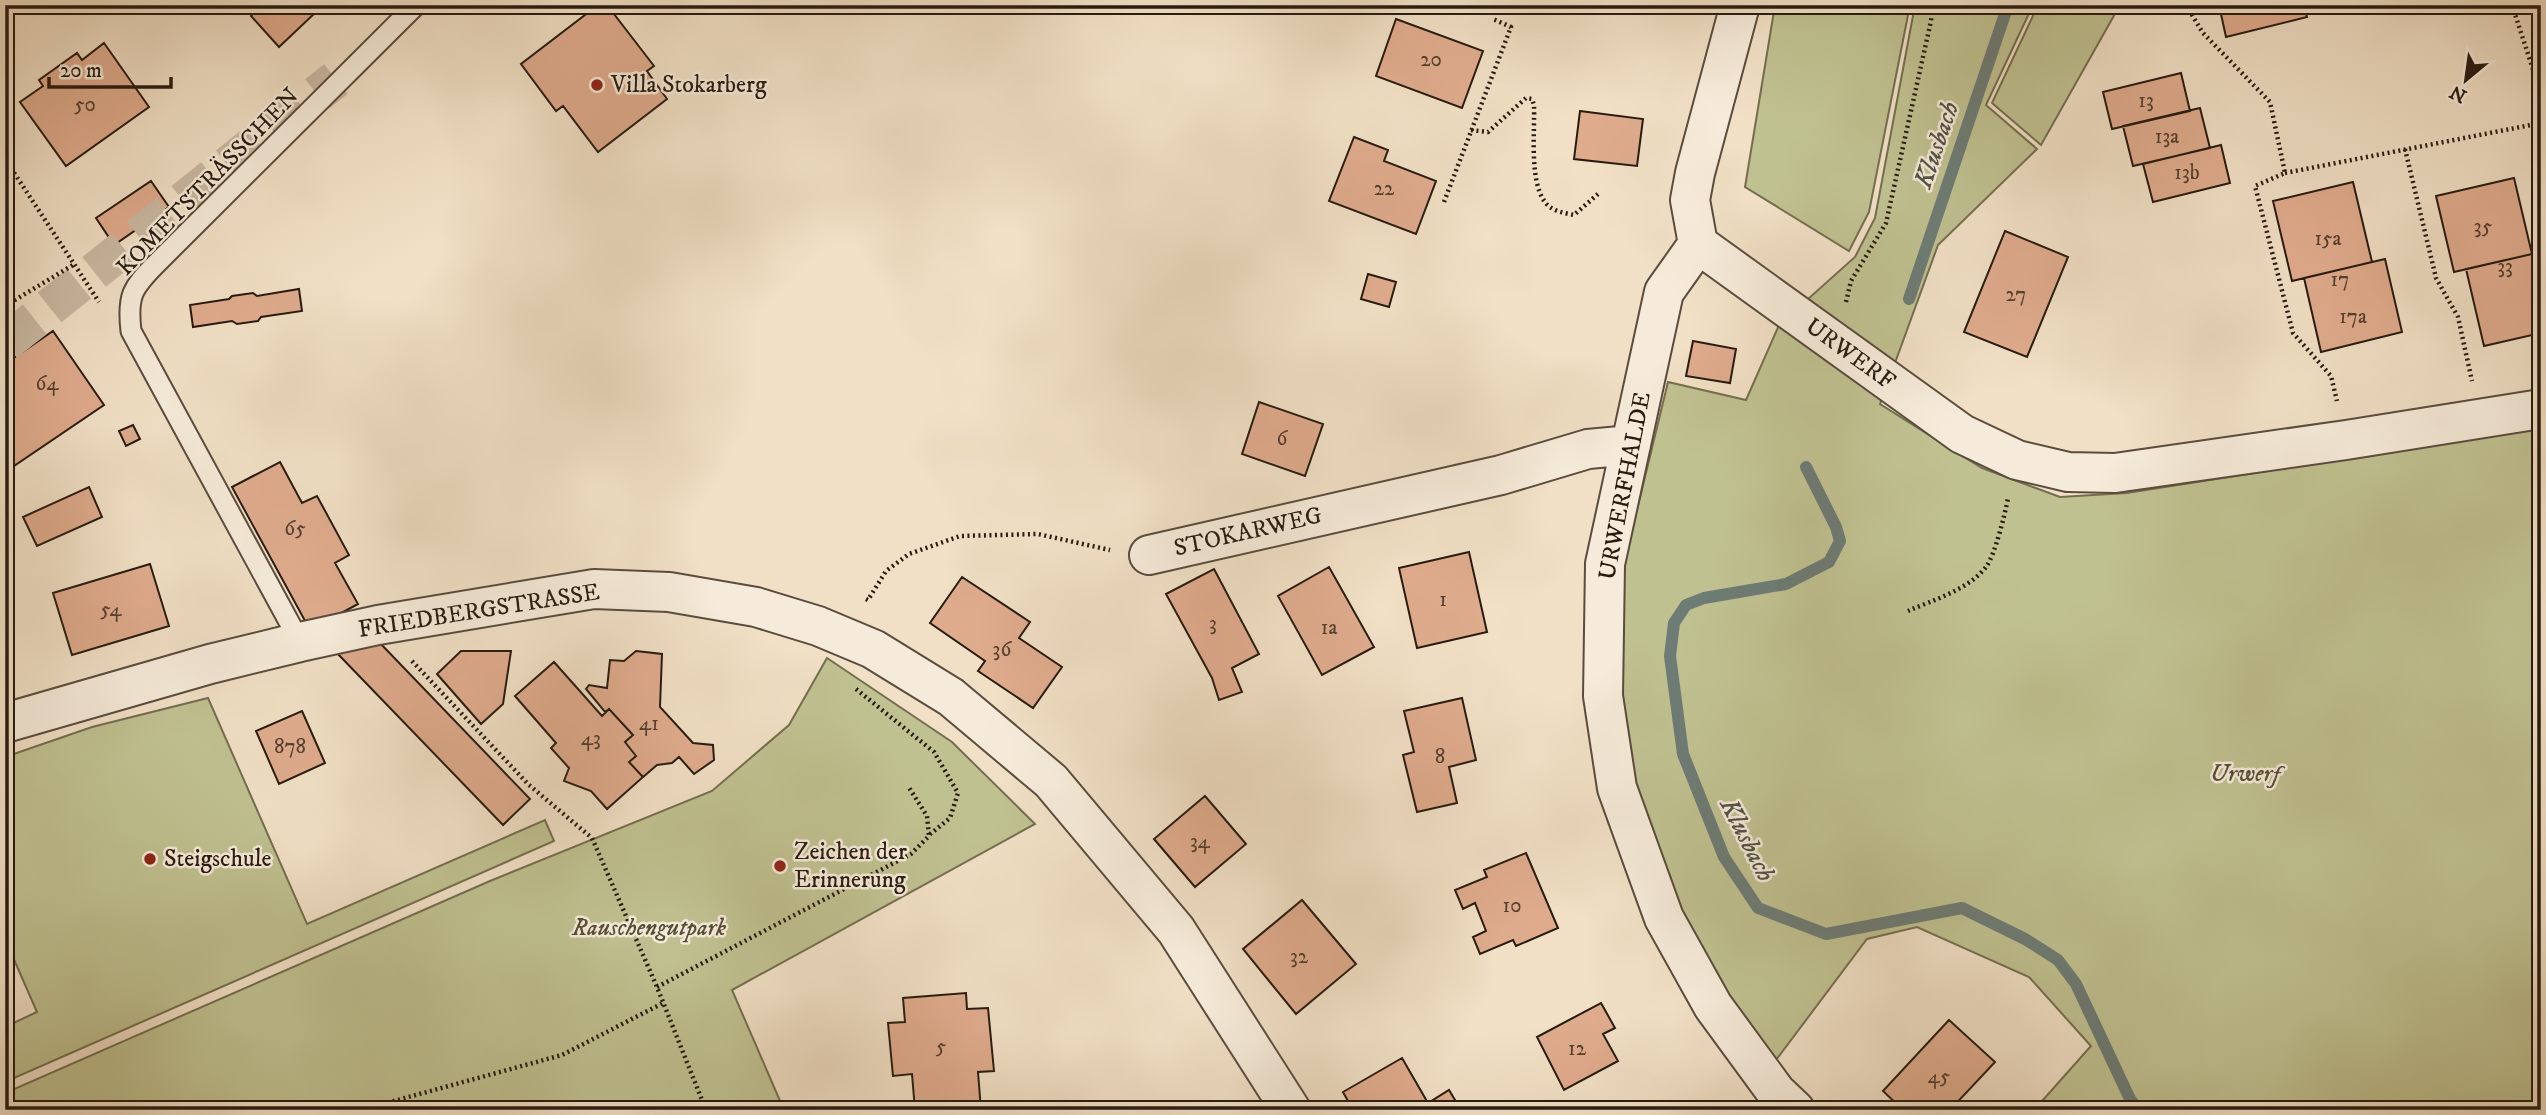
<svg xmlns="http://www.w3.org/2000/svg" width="2546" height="1115" font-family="'IM FELL DW Pica',serif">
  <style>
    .green { fill: #c0c191; stroke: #746e50; stroke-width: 2 }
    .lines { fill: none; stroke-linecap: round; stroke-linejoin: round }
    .stream { stroke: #6d7c75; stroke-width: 12 }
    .building { fill: #dfab8d; stroke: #271b10; stroke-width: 2 }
    .trunk-tunnel { stroke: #c9b9a2; stroke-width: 38; stroke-dasharray: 38 19; stroke-linecap: butt }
    .service-casing { stroke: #5a4c3e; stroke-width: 23 }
    .minor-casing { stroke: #5a4c3e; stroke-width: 42 }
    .path { stroke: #271b10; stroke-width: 4.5; stroke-dasharray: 2 3.5; stroke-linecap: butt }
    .service { stroke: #f6ebda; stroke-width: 19 }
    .minor { stroke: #f6ebda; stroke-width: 38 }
    .poi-dot { fill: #8f2418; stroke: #f6ebda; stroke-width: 2.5 }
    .labels { text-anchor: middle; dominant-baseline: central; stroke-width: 5; stroke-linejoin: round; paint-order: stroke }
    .number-label { font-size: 21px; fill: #553f2f }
    .poi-label { font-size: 24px; fill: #271b10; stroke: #f6ebda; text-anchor: start }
    .street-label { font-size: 24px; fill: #271b10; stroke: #f6ebda }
    .park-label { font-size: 24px; font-style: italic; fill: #554d37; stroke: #f6ebda }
    .water-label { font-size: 26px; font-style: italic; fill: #50534b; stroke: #f6ebda }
  </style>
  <rect width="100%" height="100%" fill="#f1e0c6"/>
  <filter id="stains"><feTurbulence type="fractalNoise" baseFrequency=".00286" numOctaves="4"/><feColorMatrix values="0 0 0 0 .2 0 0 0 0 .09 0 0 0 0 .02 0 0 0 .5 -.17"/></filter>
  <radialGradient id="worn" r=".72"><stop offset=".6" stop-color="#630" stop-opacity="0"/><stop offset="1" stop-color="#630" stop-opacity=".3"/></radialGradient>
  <path class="green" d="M1775,5h135l-41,207 -20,39 -104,-64z
    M1915,5h118l-47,100 51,44 -99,96 -58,159 102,64 78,29 67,-4 414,-65v682h-507l57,-64 -62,-69 -112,-50 -50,12 -91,121 -75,-104 -56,-117 -26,-142 2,-121 47,-194 78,18 33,-75 76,-68 20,-39z
    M2038,5h82l-79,140 -49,-42z
    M827,658l125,84 83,82 -303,166 52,120h-776l-3,-17 485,-212 222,-90 77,-66z
    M208,698l99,226 238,-104 9,21 -549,241v-55l32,-15 -32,-73v-182l87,-30z"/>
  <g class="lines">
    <path class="stream" d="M1909,299l99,-294
      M1806,467l30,60 4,14 -11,21 -43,22 -82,14 -18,7 -12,18 -4,33 13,98 41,103 34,51 68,26 136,-26 63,31 33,21 18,24 54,115 8,11"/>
  </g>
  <path class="building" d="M260,5h49l7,7 -37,35 -28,-31z
    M598,5h9l47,61 -7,5 20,28 -69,53 -35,-46 -7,5 -35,-47z
    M2219,5h85l3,12 -81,20z
    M1396,19l87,32 -21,57 -86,-32z
    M104,43l45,64 -83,59 -46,-64 23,-16 -4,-6 38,-27 5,7z
    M2181,73l9,38 -78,18 -9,-37z
    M2200,108l10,40 -77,18 -10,-40z
    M1580,111l63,8 -6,47 -63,-7z
    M1354,137l34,13 -4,11 52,20 -20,53 -87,-33z
    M2221,145l9,38 -77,19 -10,-38z
    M2514,178l18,76 -78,18 -18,-76z
    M151,181l18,26 -55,38 -18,-27z
    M2353,182l19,80 -80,19 -19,-80z
    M2005,231l63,26 -41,100 -63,-25z
    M2541,252v81l-57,13 -18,-77z
    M2385,259l17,73 -81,20 -17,-74z
    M1368,274l28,8 -7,25 -28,-8z
    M299,289l3,22 -41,6 -3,4 -21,3 -5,-3 -39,6 -3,-22 39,-6 3,-3 21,-3 4,3z
    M53,331l51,74 -99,67v-108z
    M1693,341l43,8 -6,34 -44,-7z
    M1259,402l64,22 -18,52 -63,-22z
    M133,425l7,14 -14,7 -7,-15z
    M280,462l22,41 15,-7 32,59 -14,8 23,41 -48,26 -78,-143z
    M89,487l13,30 -65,29 -14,-29z
    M1469,552l18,80 -70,16 -18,-80z
    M150,564l19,62 -97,29 -19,-62z
    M1329,567l45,80 -52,28 -44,-79z
    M1214,569l45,85 -27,14 10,24 -23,8 -7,-22 -46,-84z
    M962,577l68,45 -11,16 43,29 -29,41 -55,-37 7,-10 -55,-38z
    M379,642l151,157 -27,26 -167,-173z
    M461,651h50l-8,53 -22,20 -44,-50z
    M636,651l26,3 -2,53 33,36 20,2 1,15 -20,14 -15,-17 -7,6 -15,2 -14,12 -14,-15 7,-6 -11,-14 8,-7 -24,-26 -4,3 -19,-23 3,-4 18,3 3,-28 14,1z
    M554,662l48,54 7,-7 24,26 -8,7 11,14 -7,6 14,15 -36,32 -16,-18 -27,-10 5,-13 -18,-20 5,-5 -41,-47z
    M1462,698l14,62 -27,7 8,36 -40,9 -14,-57 11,-3 -10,-41z
    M302,711l23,52 -46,21 -23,-53z
    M1205,796l41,48 -51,43 -41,-48z
    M1526,853l32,75 -42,18 -3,-6 -33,14 -7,-17 13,-6 -11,-28 -12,6 -8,-19 32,-13 -3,-7z
    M1302,900l54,64 -60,50 -53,-65z
    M966,993l1,16 21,-1 6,63 -16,1 3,38h-66l-3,-36 -19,2 -5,-53 17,-1 -2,-24z
    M1601,1003l14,25 -12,6 15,27 -54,29 -27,-53z
    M1949,1020l46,42 -45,48h-47l-20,-19z
    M1402,1058l26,45 21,-13 12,20h-108l-10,-18z"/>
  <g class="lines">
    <path class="trunk-tunnel" d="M5,343l331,-264"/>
    <g class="service-casing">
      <path id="service" d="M300,642l-169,-311c-4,-35 1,-43 25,-67l260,-259"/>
    </g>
    <g class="minor-casing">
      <path id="minor" d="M1740,5l-45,168 -5,27 8,44 264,190 55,26 51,12 47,1 231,-33 195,-31
        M1698,244l-34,48 -59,272 -2,132 14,92 47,130 49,88 63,86 19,18
        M1149,555l352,-80 87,-26 43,-4
        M5,723l205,-59 90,-22 78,-17 216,-36 75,3 87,15 62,19 55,23 78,48 100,84 125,149 115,180"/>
    </g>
    <path class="path" d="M2186,5l17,28 67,69 15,71 -30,13 38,147 38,43 6,25
      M2512,5l29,89
      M1471,130l17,2 38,-34 6,1 2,6c1,26 -5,76 11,97 6,9 19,11 29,13l24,-21
      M2405,149l31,129 22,39 14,64
      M5,159l94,143
      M2285,173l256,-50
      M1444,202l67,-175 -18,-8
      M1846,302l5,-21 35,-58 45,-202 2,-16
      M5,306l68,-41
      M5,351l7,8
      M866,599l2,1 18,-29 23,-17 51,-18 78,-2 72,16
      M1908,611c25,-11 60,-21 78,-44 9,-12 19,-53 22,-69
      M412,661l117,124 63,53 65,149 49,123
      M856,689l78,63 24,41 -8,25 -21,17
      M657,987l254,-133 18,-18 -2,-20 -19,-30
      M361,1110l201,-55 101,-52"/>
    <use href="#service" class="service"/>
    <use href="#minor" class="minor"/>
  </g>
  <g class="poi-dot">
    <circle cx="597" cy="85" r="7"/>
    <circle cx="150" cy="859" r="7"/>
    <circle cx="780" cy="866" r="7"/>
  </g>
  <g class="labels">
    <g class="number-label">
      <text x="1431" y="60">20</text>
      <text x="2146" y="101">13</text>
      <text x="85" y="105">50</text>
      <text x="2167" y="137">13a</text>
      <text x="2187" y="173">13b</text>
      <text x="1384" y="189">22</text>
      <text x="2483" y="227">35</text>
      <text x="2328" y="239">15a</text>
      <text x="2505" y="267">33</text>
      <text x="2340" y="280">17</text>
      <text x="2016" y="295">27</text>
      <text x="2353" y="317">17a</text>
      <text x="47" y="384">64</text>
      <text x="1282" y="439">6</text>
      <text x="295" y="529">65</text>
      <text x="1443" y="600">1</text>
      <text x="111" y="610">54</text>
      <text x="1213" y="624">3</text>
      <text x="1329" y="628">1a</text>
      <text x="1002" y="650">36</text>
      <text x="649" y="724">41</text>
      <text x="591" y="739">43</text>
      <text x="290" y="747">878</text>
      <text x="1440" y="757">8</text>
      <text x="1200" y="842">34</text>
      <text x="1512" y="906">10</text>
      <text x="1299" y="957">32</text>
      <text x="941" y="1047">5</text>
      <text x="1577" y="1049">12</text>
      <text x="1939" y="1077">45</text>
    </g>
    <g class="poi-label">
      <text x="611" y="85">Villa Stokarberg</text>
      <text x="794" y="852">Zeichen der<tspan x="794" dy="28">Erinnerung</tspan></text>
      <text x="164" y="859">Steigschule</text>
    </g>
    <g class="street-label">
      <text transform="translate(208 182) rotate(-46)">KOMETSTRÄSSCHEN</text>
      <text transform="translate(1850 354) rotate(36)">URWERF</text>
      <text transform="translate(1625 486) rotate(-79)">URWERFHALDE</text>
      <text transform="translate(1248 532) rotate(-13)">STOKARWEG</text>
      <text transform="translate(479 611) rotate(-9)">FRIEDBERGSTRASSE</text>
    </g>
    <g class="park-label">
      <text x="2245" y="774">Urwerf</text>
      <text x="649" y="928">Rauschengutpark</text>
    </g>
    <g class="water-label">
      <text transform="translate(1937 145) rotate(-71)">Klusbach</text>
      <text transform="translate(1747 840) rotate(63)">Klusbach</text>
    </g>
  </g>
  <rect width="2546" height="1115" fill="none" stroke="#f1e0c6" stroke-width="28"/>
  <rect x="7" y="7" width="2532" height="1101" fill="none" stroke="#271b10" stroke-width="3.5"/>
  <rect x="14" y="14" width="2518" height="1087" fill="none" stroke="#271b10" stroke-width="2"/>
  <g transform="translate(2466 80) rotate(209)" stroke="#f6ebda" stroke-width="5" paint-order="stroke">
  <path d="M0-5L12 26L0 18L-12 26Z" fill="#271b10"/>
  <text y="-10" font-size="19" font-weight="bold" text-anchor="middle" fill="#271b10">N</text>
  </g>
  <path d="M49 77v10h122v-10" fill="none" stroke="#271b10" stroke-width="3.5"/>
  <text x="60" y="77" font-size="21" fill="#271b10" stroke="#f6ebda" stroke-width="5" paint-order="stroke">20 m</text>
  <rect width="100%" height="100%" filter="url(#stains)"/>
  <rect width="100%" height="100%" fill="url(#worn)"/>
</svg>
